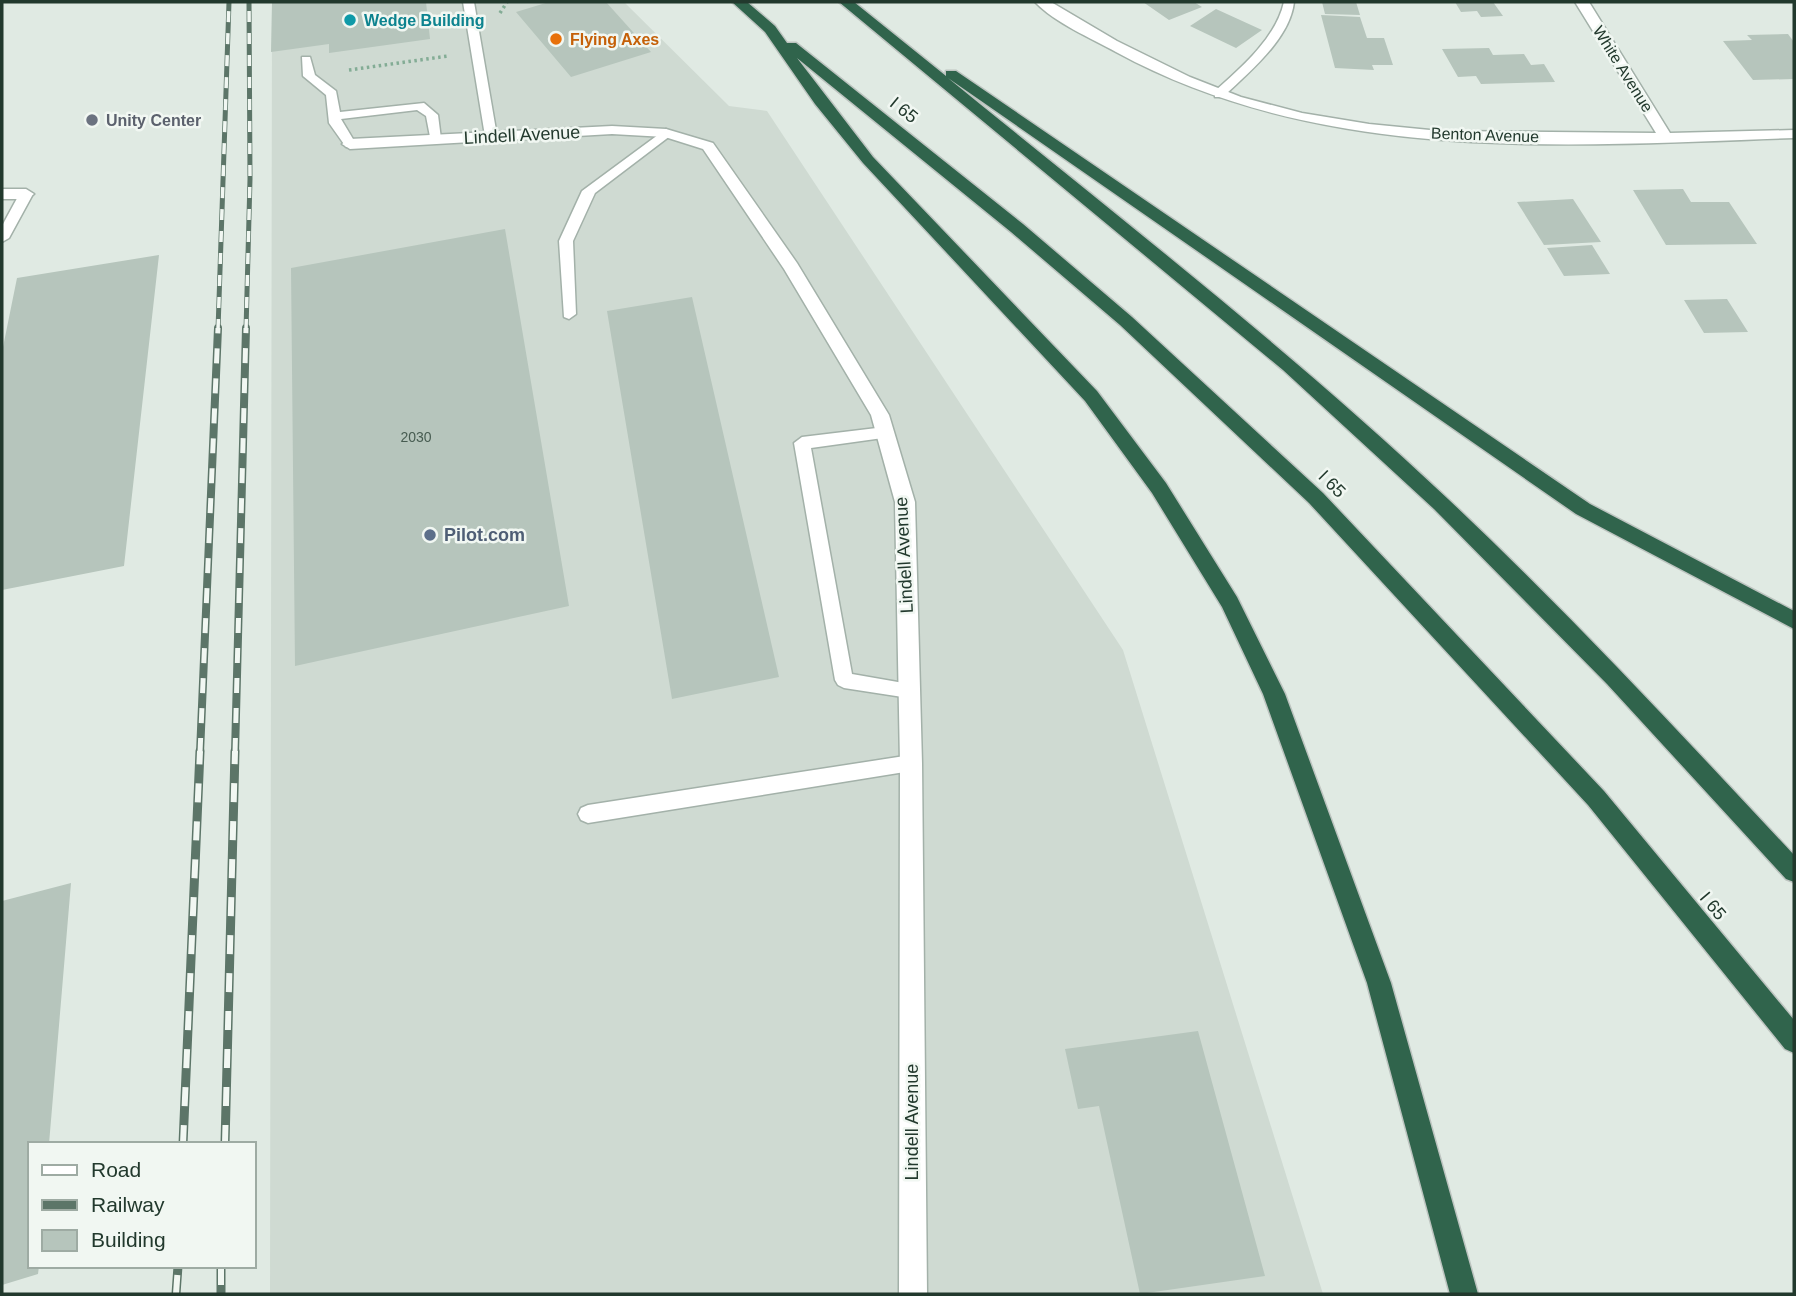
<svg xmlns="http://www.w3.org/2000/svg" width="1796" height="1296" font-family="Arial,sans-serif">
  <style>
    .built { fill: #cfdad2 }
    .building { fill: #b6c5bc }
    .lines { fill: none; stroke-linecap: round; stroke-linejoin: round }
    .lane-casing { stroke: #a3b1a9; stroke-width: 3 }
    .street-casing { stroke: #a3b1a9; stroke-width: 3 }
    .highway-casing { stroke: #bdc4c0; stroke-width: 3 }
    .path { stroke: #83ac95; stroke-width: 3.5; stroke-dasharray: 2.5 3.5; stroke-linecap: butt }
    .lane { fill: #fff; fill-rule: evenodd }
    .street { fill: #fff; fill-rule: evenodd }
    .highway { fill: #30644c; fill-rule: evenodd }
    .rail-far2-casing { stroke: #5c7568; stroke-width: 5 }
    .rail-far1-casing { stroke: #5c7568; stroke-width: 8 }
    .rail-casing { stroke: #5c7568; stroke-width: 9 }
    .rail-far2 { stroke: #f1f7f2; stroke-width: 3.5; stroke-dasharray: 11; stroke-linecap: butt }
    .rail-far1 { stroke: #f1f7f2; stroke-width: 5; stroke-dasharray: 15; stroke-linecap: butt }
    .rail { stroke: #f1f7f2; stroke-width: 6; stroke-dasharray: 19; stroke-linecap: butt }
    .culture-dot { fill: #0f9aa8; stroke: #f1f7f2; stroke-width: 2.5 }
    .food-dot { fill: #e8710a; stroke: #f1f7f2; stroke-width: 2.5 }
    .worship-dot { fill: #6b7280; stroke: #f1f7f2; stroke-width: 2.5 }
    .service-dot { fill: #5c6f8a; stroke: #f1f7f2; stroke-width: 2.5 }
    .labels { text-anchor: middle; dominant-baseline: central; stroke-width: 5; stroke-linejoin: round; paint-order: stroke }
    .number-label { font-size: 14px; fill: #475c51 }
    .far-culture-label { font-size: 16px; font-weight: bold; fill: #0d838f; stroke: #f1f7f2; text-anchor: start }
    .far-food-label { font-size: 16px; font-weight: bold; fill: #c56008; stroke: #f1f7f2; text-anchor: start }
    .far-street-label { font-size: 16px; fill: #22392d; stroke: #f1f7f2 }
    .far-worship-label { font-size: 16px; font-weight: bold; fill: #5b616d; stroke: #f1f7f2; text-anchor: start }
    .street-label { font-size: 18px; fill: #22392d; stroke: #f1f7f2 }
    .service-label { font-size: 18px; font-weight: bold; fill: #4e5e75; stroke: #f1f7f2; text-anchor: start }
  </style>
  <rect width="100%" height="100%" fill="#e0eae3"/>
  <path class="built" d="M272,2h352l105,104 38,5 356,539 200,644h-1053z"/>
  <path class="building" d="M272,2h154l4,37 -101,14v-9l-58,8z
    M549,2h57l45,50 -80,25 -55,-65z
    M1143,2h51l8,5 -33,13z
    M1322,2h34l4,13 -35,-1z
    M1455,2h38l10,14 -22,1 -4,-6 -16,1z
    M1216,9l46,21 -26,18 -46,-22z
    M1321,15l39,2 7,21h17l9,27h-21l2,5 -39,-2z
    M1788,34l6,8v37l-41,1 -30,-39 29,-1 -5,-5z
    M1489,48l4,7 31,-1 7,11 13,-1 11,18 -74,2 -5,-8 -18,1 -16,-28z
    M1683,189l8,13h38l28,42 -91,1 -33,-55z
    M1573,199l28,43 -57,3 -27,-43z
    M505,229l64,377 -274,60 -4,-398z
    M1592,245l18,29 -46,2 -17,-28z
    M159,255l-35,311 -122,24v-238l15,-74z
    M692,297l87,380 -107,22 -65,-388z
    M1727,299l21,33 -44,1 -20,-33z
    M71,883l-22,261h-19v122h9l-1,8 -36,11v-384z
    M1198,1031l67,245 -125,18 -41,-188 -21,3 -13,-60z"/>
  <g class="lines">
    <g class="lane-casing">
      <path id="lane" d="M463,2h11l23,134 -6,4 -6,-4z
        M1284,2h10c-4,37 -45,70 -71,95h-8v-6c26,-23 61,-53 69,-89z
        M302,57h8l5,18 21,16 4,21 84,-9 14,12 3,24 -10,3 -5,-26 -9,-6 -76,9 15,25 -10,3 -17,-24 -3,-28 -23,-19z
        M666,129l6,4 -2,3 -75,57 -22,48 3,73 -7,5 -5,-2 -5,-76 23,-50z
        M26,190l7,4 -24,44 -7,4v-16l19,-35z
        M885,427l8,6 -3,4 -79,11 41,226 63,11 3,5 -3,5 -6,3 -65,-10 -6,-3 -3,-5 -41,-237 8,-6z
        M911,755l7,2 2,6 -2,6 -7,2 -323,52 -7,-3 -3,-6 3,-6 7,-3z"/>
    </g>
    <g class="street-casing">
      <path id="street" d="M1035,2h16l66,39 73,36 51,20 61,16 67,11 71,7 216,2 -81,-131h14l81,131 124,-3v8c-228,8 -471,27 -678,-86 -25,-14 -61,-29 -81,-50z
        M612,126l54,3 47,14 84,120 92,152 26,87 7,261 5,531h-28l1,-531 -5,-261 -24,-87 -87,-146 -81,-120 -38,-12 -53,-3 -262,15 -8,-5 8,-5z
        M2,189h24l8,5 -8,5h-24z"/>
    </g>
    <g class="highway-casing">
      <path id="highway" d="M732,2h15l28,24 12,17h9l227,181 109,93 191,176 281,298 190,229v33l-9,-4 -197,-244 -279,-302 -189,-178 -109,-93 -214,-174 76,99 224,234 69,92 71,114 48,97 106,289 87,311h-28l-83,-311 -104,-289 -41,-87 -70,-114 -67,-92 -222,-238 -48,-59 -50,-72z
        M839,2h15l92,74v-5h10l634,433 204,107v18l-218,-115 -628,-436c169,138 341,271 500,421 120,113 233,235 346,356v27l-8,-3 -179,-195 -173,-175 -151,-139z"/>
    </g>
    <path class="path" d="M500,13l7,-11
      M349,70l99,-14"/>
    <use href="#lane" class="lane"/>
    <use href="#street" class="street"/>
    <use href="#highway" class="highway"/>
    <g class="rail-far2-casing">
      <path id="rail-far2" d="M218,330l11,-328
        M246,330l4,-151 -1,-177"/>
    </g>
    <g class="rail-far1-casing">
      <path id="rail-far1" d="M200,753l18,-425
        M235,753l11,-425"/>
    </g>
    <g class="rail-casing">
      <path id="rail" d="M183,1144l17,-393
        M225,1144l10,-393
        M221,1266v28
        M176,1294l2,-28"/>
    </g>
    <use href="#rail-far2" class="rail-far2"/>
    <use href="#rail-far1" class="rail-far1"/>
    <use href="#rail" class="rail"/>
  </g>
  <circle class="culture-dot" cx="350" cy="20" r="7"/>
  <circle class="food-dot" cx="556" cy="39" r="7"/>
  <circle class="worship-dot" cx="92" cy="120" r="7"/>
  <circle class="service-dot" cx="430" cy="535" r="7"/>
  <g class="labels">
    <g class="number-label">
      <text x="416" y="437">2030</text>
    </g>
    <g class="far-culture-label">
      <text x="364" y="20">Wedge Building</text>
    </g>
    <g class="far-food-label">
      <text x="570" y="39">Flying Axes</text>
    </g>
    <g class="far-street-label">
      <text transform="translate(1623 69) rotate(58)">White Avenue</text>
      <text transform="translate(1485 135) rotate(2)">Benton Avenue</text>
    </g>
    <g class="far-worship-label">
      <text x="106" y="120">Unity Center</text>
    </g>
    <g class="street-label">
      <text transform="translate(904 110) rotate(39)">I 65</text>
      <text transform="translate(522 135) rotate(-3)">Lindell Avenue</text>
      <text transform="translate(1332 484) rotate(45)">I 65</text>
      <text transform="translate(904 555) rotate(-93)">Lindell Avenue</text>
      <text transform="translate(1713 906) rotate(50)">I 65</text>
      <text transform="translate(912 1122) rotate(-90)">Lindell Avenue</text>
    </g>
    <g class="service-label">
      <text x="444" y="535">Pilot.com</text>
    </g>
  </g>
  <rect width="1796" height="1296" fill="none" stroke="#22392d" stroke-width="7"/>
  <rect x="28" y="1142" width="228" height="126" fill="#f1f7f2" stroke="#9eaba3" stroke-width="2"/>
  <rect x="42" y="1165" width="35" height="10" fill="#ffffff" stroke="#9eaba3" stroke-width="2"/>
  <text x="91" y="1177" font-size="21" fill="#22392d">Road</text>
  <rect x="42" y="1200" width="35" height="10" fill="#5c7568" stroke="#9eaba3" stroke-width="2"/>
  <text x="91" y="1212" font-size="21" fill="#22392d">Railway</text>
  <rect x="42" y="1230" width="35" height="21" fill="#b6c5bc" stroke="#9eaba3" stroke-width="2"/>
  <text x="91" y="1247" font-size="21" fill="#22392d">Building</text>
</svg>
